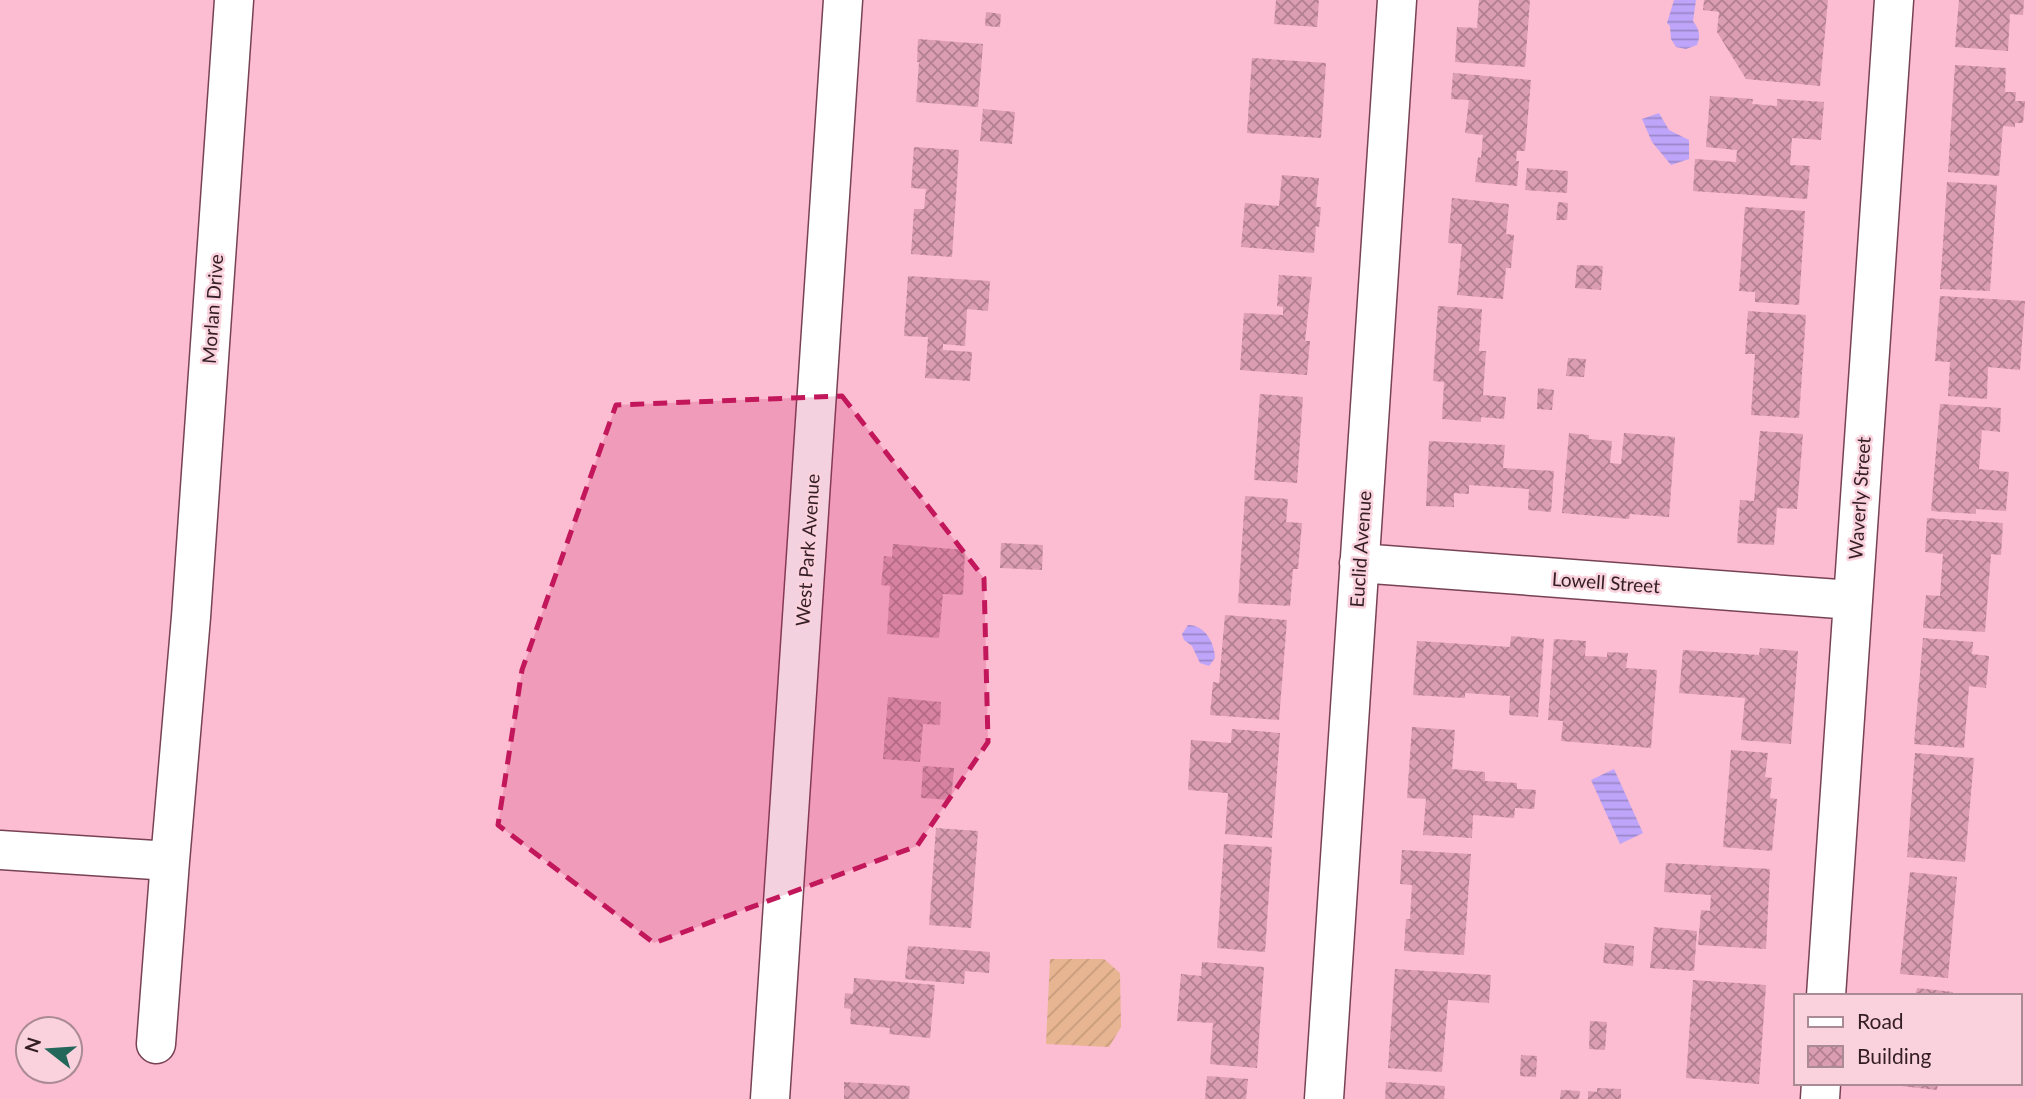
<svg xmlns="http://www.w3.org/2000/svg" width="2036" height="1099" font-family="Lato,sans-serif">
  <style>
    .garden { fill: url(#garden-furrows) }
    .water { fill: url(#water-rules) }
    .building { fill: url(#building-cross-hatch) }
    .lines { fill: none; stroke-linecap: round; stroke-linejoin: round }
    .minor-casing { stroke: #774255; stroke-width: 41 }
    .minor { stroke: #fff; stroke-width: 38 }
    .marked { fill: #c2185b; fill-opacity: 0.2; stroke: #c2185b; stroke-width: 5; stroke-dasharray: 14 9; stroke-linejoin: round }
    .labels { text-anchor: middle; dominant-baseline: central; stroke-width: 5; stroke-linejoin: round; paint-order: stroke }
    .street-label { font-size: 19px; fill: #341d25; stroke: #f9d2de }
  </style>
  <defs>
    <pattern id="garden-furrows" width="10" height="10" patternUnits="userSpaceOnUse" patternTransform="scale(1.75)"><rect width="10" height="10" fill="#e7b591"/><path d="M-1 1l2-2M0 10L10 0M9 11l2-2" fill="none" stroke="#c79b7d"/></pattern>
    <pattern id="water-rules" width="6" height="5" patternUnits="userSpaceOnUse" patternTransform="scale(1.75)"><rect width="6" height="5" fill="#bea5f9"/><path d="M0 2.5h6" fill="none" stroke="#9b86c9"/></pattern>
    <pattern id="building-cross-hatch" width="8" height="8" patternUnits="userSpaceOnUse" patternTransform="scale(1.75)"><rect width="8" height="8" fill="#db9db2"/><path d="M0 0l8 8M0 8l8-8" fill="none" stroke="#b27f91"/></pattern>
  </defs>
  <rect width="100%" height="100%" fill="#fcbcd1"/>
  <path class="garden" d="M1050,959h54l16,14 1,54 -12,20 -63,-3z"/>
  <path class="water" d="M1674,0h22l-3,21c6,8 8,14 4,24l-11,4 -10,-2 -5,-8 -1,-13 -3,-3z
    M1659,113l10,17 20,10v19l-18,6 -19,-23 -10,-23z
    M1188,625c17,0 26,17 27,33l-6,8 -9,-3 -8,-17 -8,-6 -2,-6z
    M1614,769l29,64 -23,11 -29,-64z"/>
  <path class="building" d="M1276,0h43l-2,27 -43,-3z
    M1479,0h51l-5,67 -70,-5 2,-35 20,1z
    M1704,0h124l-8,86 -74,-7 -29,-47 2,-20 -16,-2z
    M1959,0h65l-1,15 -13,-1 -2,37 -53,-4z
    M986,12l15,2 -1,13 -15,-1z
    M918,39l65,5 -5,63 -62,-5 3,-40h-2z
    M1252,58l74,5 -5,75 -74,-5z
    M1955,65l51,3 -1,24h11l-1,9h10l-2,22h-8v4l-12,-1 -4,50 -51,-4z
    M1453,73l78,7 -6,71h-8l-1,10h3l-2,25 -42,-4 3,-25 3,1 2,-23 -18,-2 4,-33 -18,-1z
    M1710,96l43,3 -1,5 25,2v-7l47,3 -3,38 -29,-2 -2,27 20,1 -3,33 -114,-8 2,-32 41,3 1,-12 -31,-3z
    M983,109l32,3 -3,32 -32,-3z
    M914,147l45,3 -7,107 -41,-3 3,-45h10l2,-20 -15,-1z
    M1527,168l41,3 -1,22 -42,-3z
    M1282,175l37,3 -3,29h5l-2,20 -3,-1 -2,27 -73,-6 4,-44 34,3z
    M1947,182l50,3 -7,106 -50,-2z
    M1452,198l57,6 -3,30 8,1 -3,33h-5l-3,31 -46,-4 5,-51 -14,-1z
    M1558,202l10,1 -1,17h-11z
    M1745,207l60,4 -6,94 -44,-3v-10l-16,-1z
    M1577,265l26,1 -2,24 -26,-2z
    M1279,275l33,2 -7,64h5l-3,34 -67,-5 4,-57 39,2v-8l-6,-1z
    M908,276l82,5 -2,30 -21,-2 -2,37 -22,-2v6l29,2 -2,29 -45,-3 3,-41 -24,-1z
    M1940,296l85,5 -5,69 -32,-3 -1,32 -39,-3 2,-34 -15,-1z
    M1438,306l44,3 -3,42h7l-3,44 23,2 -2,22 -23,-2v5l-39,-3 2,-37 -11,-1z
    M1748,311l58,4 -7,103 -48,-3 4,-61h-10z
    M1568,358l18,1 -2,18 -18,-1z
    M1538,388l16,2 -2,20 -15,-1z
    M1260,394l43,3 -6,86 -43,-3z
    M1940,404l61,4 -1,24 -18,-2 -3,39 30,3 -3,39 -30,-2v5l-45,-3z
    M1760,431l43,3 -6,75 -20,-1 -3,37 -37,-2 3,-43 14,1z
    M1569,433l20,2v4l23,2 -2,22 11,1 3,-31 51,4 -6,80 -39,-3 -1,5 -67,-6z
    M1429,441l76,4 -2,23 51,3 -3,41 -23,-2 1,-21 -60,-4v9l-15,-1v14l-28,-1z
    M1245,496l43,3 -2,23 16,1 -4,46h-5l-3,37 -52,-3z
    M1927,518l76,5 -2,32 -10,-1 -6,78 -62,-4 3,-33 14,1 3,-42 -18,-2z
    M1001,543l42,2 -1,25 -42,-2z
    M893,544l72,6 -2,45 -20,-1 -4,44 -52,-4 3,-48 -9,-1 3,-29 8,1z
    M1225,615l62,5 -8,100 -69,-5 3,-33 6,1z
    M1511,636l33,3 -6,78 -29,-2 1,-19 -45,-3v5l-52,-3 4,-54 93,6z
    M1923,638l50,4 -1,12 17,2 -3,32 -17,-2 -5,62 -50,-4z
    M1554,639l32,2 -1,15 22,1v-5l21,1 -2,15 31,2 -6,78 -90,-7 2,-20 -15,-1z
    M1760,648l38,3 -7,93 -50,-4 4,-42 -66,-5 4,-43 76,5z
    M888,697l53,5 -1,23 -17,-1 -3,38 -37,-3z
    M1412,727l43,3 -3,39 33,3v9l32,2v6l19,1 -2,19 -19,-1 -1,10 -41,-3 -1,23 -49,-3 3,-36 -19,-1z
    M1232,729l48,4 -8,105 -47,-4 3,-41 -40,-3 3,-50 40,3z
    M1731,750l37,3 -3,24 7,1 -2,20 7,1 -5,52 -49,-4z
    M1915,753l59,5 -9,104 -58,-5z
    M923,766l31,2 -3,32 -30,-2z
    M936,828l42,3 -7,97 -42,-3z
    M1224,844l48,3 -7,105 -48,-4z
    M1402,850l69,4 -7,101 -60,-4 2,-32h4l2,-34 -12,-1z
    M1666,863l104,6 -4,80 -68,-4 3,-35 9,1 1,-16 -47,-3z
    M1910,872l47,5 -9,101 -48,-4z
    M1654,927l43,4 -3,40 -44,-3z
    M1605,943l29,3 -1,20 -30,-3z
    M908,946l82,6 -1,21 -24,-2 -1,13 -59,-5z
    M1202,962l62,5 -7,101 -47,-4 3,-41 -36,-2 4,-47 20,2z
    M1395,969l96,6 -2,28 -41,-3 -6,72 -54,-4z
    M854,978l81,7 -5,53 -41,-4 1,-6 -40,-4 1,-15 -7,-1 1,-15 8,1z
    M1693,980l73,5 -7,99 -73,-6z
    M1917,988l36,4v4h-37z
    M1590,1021l17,1 -2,28 -16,-1z
    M1521,1055l16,1 -1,21 -16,-1z
    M1207,1076l41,3 -2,20h-41z
    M844,1082l66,4 -1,13h-65z
    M1386,1082l59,4 -1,13h-59z
    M1892,1083h46l-1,7 -45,-5z
    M1597,1088l24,1v10h-33v-8l9,1z
    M1561,1090l19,1 -1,8h-19z"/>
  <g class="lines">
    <g class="minor-casing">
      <path id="minor" d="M1359,563l493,37
        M0,850l170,11 21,-244 43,-617
        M1826,996l68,-996
        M156,1044l14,-183
        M770,1099l73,-1099
        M1324,1099l73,-1099
        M1820,1099l1,-16"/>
    </g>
    <use href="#minor" class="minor"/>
  </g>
  <path class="marked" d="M842,396l142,182 4,164 -71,104 -263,97 -156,-118 24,-155 94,-265z"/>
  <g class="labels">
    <g class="street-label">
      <text transform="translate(212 309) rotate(-86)">Morlan Drive</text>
      <text transform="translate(1859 498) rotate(-86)">Waverly Street</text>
      <text transform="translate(1360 549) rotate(-86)">Euclid Avenue</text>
      <text transform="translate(807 550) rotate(-86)">West Park Avenue</text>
      <text transform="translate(1606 582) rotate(4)">Lowell Street</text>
    </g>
  </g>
  <rect x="1794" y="994" width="228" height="91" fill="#f9d2de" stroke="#aa8a94" stroke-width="2"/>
  <rect x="1808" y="1017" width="35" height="10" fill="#ffffff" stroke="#aa8a94" stroke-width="2"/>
  <text x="1857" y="1029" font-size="21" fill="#341d25">Road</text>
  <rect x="1808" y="1046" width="35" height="21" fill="url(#building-cross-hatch)" stroke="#aa8a94" stroke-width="2"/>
  <text x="1857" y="1064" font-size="21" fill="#341d25">Building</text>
  <g transform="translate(49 1050) rotate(287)"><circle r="33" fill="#f9d2de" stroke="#aa8a94" stroke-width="2"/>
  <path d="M0-5L12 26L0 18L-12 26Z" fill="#23675a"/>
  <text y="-10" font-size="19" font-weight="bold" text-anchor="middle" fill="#341d25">N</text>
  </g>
</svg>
